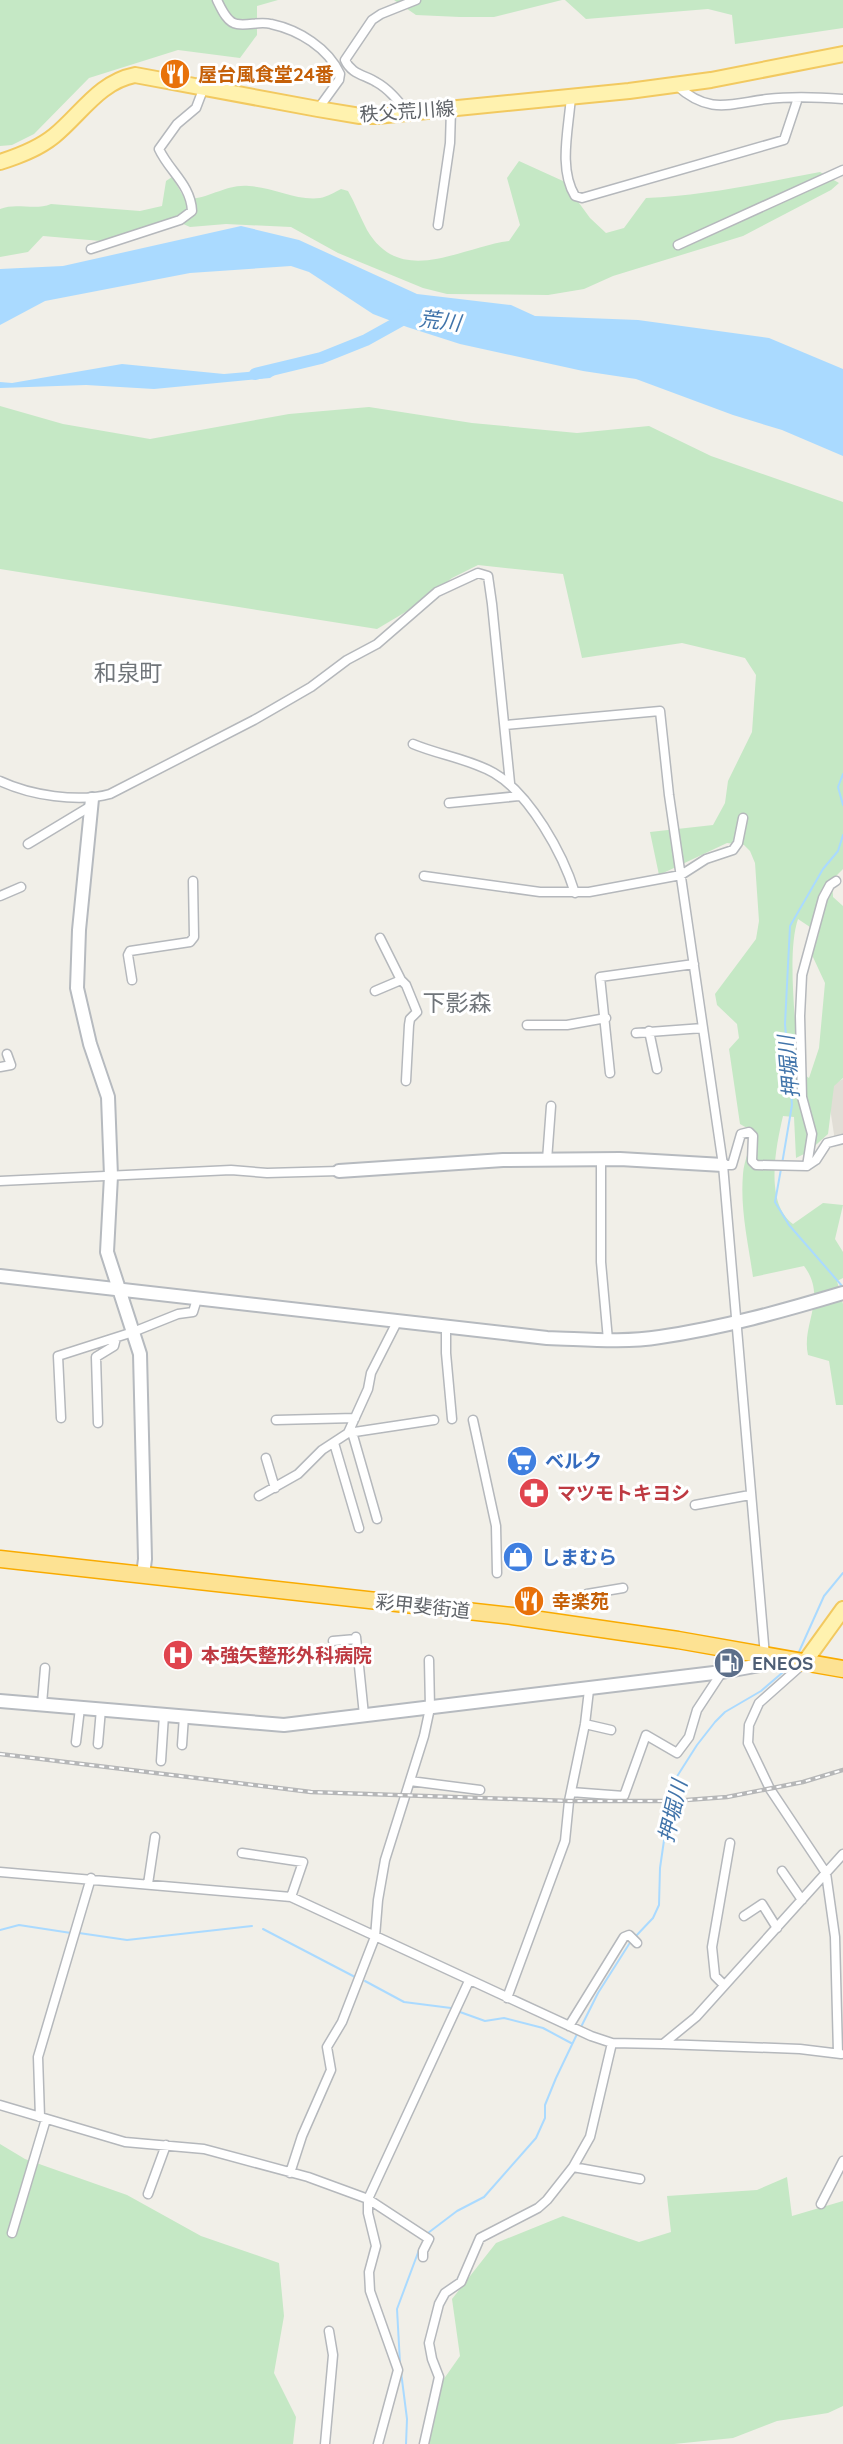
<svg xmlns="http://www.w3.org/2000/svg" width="843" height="2444" font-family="Quicksand,'Noto Sans JP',sans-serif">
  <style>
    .education { fill: #e1ded6 }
    .green { fill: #c5e8c5; fill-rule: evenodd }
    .water { fill: #aadaff }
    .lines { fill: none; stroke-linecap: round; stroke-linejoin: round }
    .stream { stroke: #aadaff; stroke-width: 2 }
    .river { stroke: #aadaff; stroke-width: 12 }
    .street-casing { stroke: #b5b8bc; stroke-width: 11 }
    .secondary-casing { stroke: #b6babf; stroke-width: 16 }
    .primary-casing { stroke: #f2c960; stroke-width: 18 }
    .highway-casing { stroke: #f9ab00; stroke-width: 19 }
    .street { stroke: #fff; stroke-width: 8 }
    .secondary { stroke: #fff; stroke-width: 12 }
    .primary { stroke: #fff2af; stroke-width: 14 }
    .highway { stroke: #fde293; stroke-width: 16 }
    .rail-casing { stroke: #b6b7b8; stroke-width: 4.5 }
    .rail { stroke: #fff; stroke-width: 2; stroke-dasharray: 5; stroke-linecap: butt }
    .labels { text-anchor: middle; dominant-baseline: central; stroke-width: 6; stroke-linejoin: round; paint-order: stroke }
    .food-label { font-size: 19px; font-weight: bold; fill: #c56008; stroke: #fff; text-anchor: start }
    .street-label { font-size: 19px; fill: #5f6368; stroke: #fff }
    .shop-label { font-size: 19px; font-weight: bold; fill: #366cbe; stroke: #fff; text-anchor: start }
    .health-label { font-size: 19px; font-weight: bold; fill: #be3a42; stroke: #fff; text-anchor: start }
    .service-label { font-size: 19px; font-weight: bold; fill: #4e5e75; stroke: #fff; text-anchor: start }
    .water-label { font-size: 21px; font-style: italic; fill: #4174aa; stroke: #fff }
    .quarter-label { font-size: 23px; fill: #70757a; stroke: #fff }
  </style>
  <rect width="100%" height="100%" fill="#f1efe8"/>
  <path class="education" d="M843,1079v60l-8,2 -8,-53z"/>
  <path class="green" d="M0,0h278l-21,6v29l-17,23 -62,-8 -89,28 -55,56 -22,11 -12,1z
    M394,0h168l-68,17h-34l-44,-2z
    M565,0h278v28l-108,16 -3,-29 -24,-6 -122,10z
    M519,161l44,20 27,37 16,15 18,-5 22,-30c58,-2 116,-15 174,-26l19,11 -8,7 -88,46 -130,40 -29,13 -36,6 -101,-1 -24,-6 -85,-35 -47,-26 -65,-3 -36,3 -18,-8 -71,22 -58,-5 -15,16 -28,5v-48c17,-7 34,2 51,-5l89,7 22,-5 4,-25 6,-4 13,22c23,1 40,-15 64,-13 24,1 47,15 71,12 7,-1 15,-6 21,-9l7,2c7,12 12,26 19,39 34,58 94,17 142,11l11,-16 -13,-47z
    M0,406l63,18 87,15 139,-25 80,-7 103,16 105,10 72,-7 62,30 132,46v367l-11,11 1,17 10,9v172l-9,8 -6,48 -20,18 -12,6 -2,-41 -11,-1c-7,30 -19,87 10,108l30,-21 20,2 -8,34 8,13v26l-6,3 6,23v101h-7l-7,-44 -21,-6c-7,-31 20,-57 -4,-89l-51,11c-5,-35 -13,-68 -10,-103 1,-14 8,-28 11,-42l-14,-8 -11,-75 10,-11 -2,-14 -20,-19 -2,-11 41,-55 3,-18 -4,-58 -5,-12 -6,-6 -17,-2 -68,32 -9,-43 63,-7 12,-22 3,-22 24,-49 4,-57 -11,-17 -63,-15 -100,15 -19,-84 -85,-9 -26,13 -33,26 -42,25 -377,-60zM798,919l21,14 -7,22 13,28 -6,65 -10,30 -10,-7c-2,-38 -13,-117 -1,-152z
    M0,2144l25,15 102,36 74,41 78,27 5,53 -10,57 22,44 -3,27h-293z
    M787,2177l5,39 51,-15v205l-15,7 -51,8 -44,17 -59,6h-249l16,-61 19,-27 -8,-57 44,-56 67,-27 76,26 32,-10 -4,-36 90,-6z"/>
  <path class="water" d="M241,226l58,14 118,54 94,11 24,11 103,4 131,18 74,31v87l-61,-26 -49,-15 -97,-36 -53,-8 -123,-27 -53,-17 -34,-13 -64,-42 -18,-6 -101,7 -145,28 -45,24v-56l63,-3z
    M122,364l102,10 60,-5 -14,9 -116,11 -68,-4 -86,3v-6l12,1z"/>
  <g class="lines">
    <path class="stream" d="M843,774l-5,13 5,18
      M782,1164l10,-59 -7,-81 5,-98 33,-57 15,-18 5,-16
      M781,1169l-6,33 14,23 54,62
      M798,1654l26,-58 19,-23
      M263,1929l92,48
      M0,1930l19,-5 52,8
      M79,1933l48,7 125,-14
      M635,1937l18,-19 6,-13 1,-37 11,-76 5,-14 21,-33 18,-23 10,-10 36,-21 28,-24
      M365,1981l39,21 47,6
      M460,2012l25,9 19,-3 39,10 28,15
      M581,2027l17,-34 33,-52
      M428,2233l29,-22 27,-14 52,-59 9,-20v-13l11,-27 22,-46
      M400,2363l-3,-54 22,-59
      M401,2372l6,47 -1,25"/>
    <path class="river" d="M255,374l66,-16 45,-18 45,-25"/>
    <g class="street-casing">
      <path id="street" d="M217,0c4,8 10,23 20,24 11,2 23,-3 34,0 28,6 57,24 69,50l-1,6 -21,29
        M676,85c33,30 53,19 91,14 25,-3 51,-2 76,0
        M571,96c-2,32 -13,72 4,100l7,2 202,-58 14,-42
        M408,113c-9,-11 -19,-24 -32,-31 -11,-7 -25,-8 -31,-22l27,-40 9,-6 35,-14
        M438,225l12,-82 1,-34
        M678,245l165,-75
        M91,249l89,-29 12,-9c-1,-26 -23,-40 -33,-62l18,-25 19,-16 8,-21
        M505,725l155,-14 9,84 54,370 42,491
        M413,744c26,11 57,15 81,29 36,21 69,81 81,120
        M0,781c30,14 78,22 110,13l144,-74 57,-33 36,-27 30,-16 60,-52 41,-19 10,3 4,28 18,179
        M449,803l70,-7
        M28,844l63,-38
        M424,876l116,16h49l92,-17 25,-16 27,-9 5,-7 5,-25
        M0,896l21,-9
        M380,938l21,42 5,5 11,27 -7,7 -1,6 -3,56
        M132,980l-4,-25 2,-4 60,-9 4,-5 -1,-56
        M375,991l26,-11
        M527,1025h40l39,-7
        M649,1031l8,38
        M636,1033l67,-5
        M0,1067l11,-2 -4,-11
        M610,1073l-10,-96 94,-13
        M601,1159v103l7,78
        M547,1160l4,-54
        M723,1165h9l9,-31 8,-2 4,4 -1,25 4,4 51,1 9,-6 11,-17 16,-4
        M807,1166l5,-32 -10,-37 -2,-81 2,-41 21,-77 7,-13 6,-4
        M0,1181l231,-11 36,3 72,-2
        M446,1326v27l6,66
        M61,1418l-3,-62 75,-24 45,-18 15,-2 4,-13
        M276,1420l79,-2
        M473,1420l23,106 1,47
        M98,1423l-2,-66 18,-11 2,-8
        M352,1432l25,87
        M348,1433l20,-44 3,-16 27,-53
        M334,1443l25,85
        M266,1458l9,30
        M259,1496l39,-22 24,-24 26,-17 86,-13
        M695,1505l55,-10
        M587,1594l36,-6
        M356,1637l8,78
        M333,1641l23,-2
        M804,1663l-45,40 -10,22 -1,18 22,46 56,84 9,64 3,116
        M42,1704l3,-36
        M585,1724l26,6
        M76,1742l4,-34
        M98,1744l3,-35
        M182,1745l2,-29
        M161,1761l3,-46
        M410,1781l70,9
        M571,1792l53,4 22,-61 31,18 12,-16 8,-27 25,-38
        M242,1853l61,9 -12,35
        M782,1871l20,29
        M0,1872l291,25 300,139 21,7 51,1 33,-27 147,-163
        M148,1884l7,-47
        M744,1916l18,-12 15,24
        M724,1985l-9,-9 -3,-29 18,-104
        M507,1998l58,-157 4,-40 16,-77 4,-34
        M569,2026l55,-89 5,-2 8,8
        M663,2044l137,5 41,5
        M0,2105l125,37 79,7 104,28 60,22 61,40 -6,12v6
        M40,2117l-2,-60 53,-179
        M573,2167l67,12
        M290,2173l12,-37 29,-66 -4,-23 15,-25 33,-85 3,-37 7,-40 39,-124 6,-28 -1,-48
        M148,2194l18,-49
        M821,2204l22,-43
        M12,2233l34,-114
        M325,2444l8,-89 -4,-24
        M378,2444l20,-74 -28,-79 -1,-19 7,-26 -8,-33v-14l101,-218
        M424,2444l15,-67 -7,-18 -3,-16 10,-39 6,-11 16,-11 19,-44 58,-30 9,-8 26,-33 17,-30 22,-94"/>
    </g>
    <g class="secondary-casing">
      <path id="secondary" d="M92,799l-13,131 -2,58 13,56 18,53 3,79 -4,76 33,102 5,205 -2,16
        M339,1171l164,-11 117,-1 103,6
        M0,1276l547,62c38,1 76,5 113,-1 62,-9 123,-26 183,-44
        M0,1701l284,24 438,-53 38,-7 5,-9"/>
    </g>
    <g class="primary-casing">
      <path id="primary" d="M0,162c19,-6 38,-13 54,-26 27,-22 45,-54 81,-61l183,34 42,7h17l252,-25 82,-11 132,-26
        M804,1663l39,-54"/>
    </g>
    <g class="highway-casing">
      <path id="highway" d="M0,1559l512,57 166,24 165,29"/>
    </g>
    <use href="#street" class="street"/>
    <use href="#secondary" class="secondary"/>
    <use href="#primary" class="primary"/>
    <use href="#highway" class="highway"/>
    <g class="rail-casing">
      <path id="rail" d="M0,1754l311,38 258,9h104l54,-4 76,-15 40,-12"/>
    </g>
    <use href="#rail" class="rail"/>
  </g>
  <defs>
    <g id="restaurant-disc" transform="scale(1.575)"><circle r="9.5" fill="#e8710a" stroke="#fff"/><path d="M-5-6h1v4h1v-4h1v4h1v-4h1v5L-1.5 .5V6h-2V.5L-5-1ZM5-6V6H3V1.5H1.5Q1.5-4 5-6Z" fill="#fff"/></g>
    <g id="supermarket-disc" transform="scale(1.575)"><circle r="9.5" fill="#3f7fe0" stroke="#fff"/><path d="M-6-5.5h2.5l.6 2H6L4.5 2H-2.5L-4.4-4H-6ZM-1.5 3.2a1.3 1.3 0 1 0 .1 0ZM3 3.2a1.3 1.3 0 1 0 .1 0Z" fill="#fff"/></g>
    <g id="pharmacy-disc" transform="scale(1.575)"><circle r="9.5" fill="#e0444e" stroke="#fff"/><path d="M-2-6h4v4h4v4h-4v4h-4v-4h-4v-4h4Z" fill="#fff"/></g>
    <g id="shop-disc" transform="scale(1.575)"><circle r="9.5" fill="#3f7fe0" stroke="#fff"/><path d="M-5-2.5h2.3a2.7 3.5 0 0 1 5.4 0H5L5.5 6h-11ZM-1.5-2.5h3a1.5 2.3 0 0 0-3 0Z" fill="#fff"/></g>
    <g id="hospital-disc" transform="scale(1.575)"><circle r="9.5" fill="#e0444e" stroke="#fff"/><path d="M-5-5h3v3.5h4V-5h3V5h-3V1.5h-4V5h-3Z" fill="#fff"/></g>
    <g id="fuel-disc" transform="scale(1.575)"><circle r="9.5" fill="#5c6f8a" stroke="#fff"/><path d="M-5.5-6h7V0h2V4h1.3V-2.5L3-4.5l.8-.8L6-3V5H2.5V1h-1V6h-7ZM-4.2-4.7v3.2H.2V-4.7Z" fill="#fff"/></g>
  </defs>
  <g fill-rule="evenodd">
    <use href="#restaurant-disc" x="175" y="74"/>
    <use href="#supermarket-disc" x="522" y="1461"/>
    <use href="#pharmacy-disc" x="534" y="1493"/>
    <use href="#shop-disc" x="518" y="1557"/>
    <use href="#restaurant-disc" x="529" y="1601"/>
    <use href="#hospital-disc" x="178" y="1655"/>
    <use href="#fuel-disc" x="729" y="1663"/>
  </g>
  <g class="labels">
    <g class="food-label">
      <text x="198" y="74">屋台風食堂24番</text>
      <text x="552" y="1601">幸楽苑</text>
    </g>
    <g class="street-label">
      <text transform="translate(407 111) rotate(-4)">秩父荒川線</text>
      <text transform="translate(423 1606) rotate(6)">彩甲斐街道</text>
    </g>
    <g class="shop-label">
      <text x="545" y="1461">ベルク</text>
      <text x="541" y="1557">しまむら</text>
    </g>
    <g class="health-label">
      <text x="557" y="1493">マツモトキヨシ</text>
      <text x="201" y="1655">本強矢整形外科病院</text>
    </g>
    <g class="service-label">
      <text x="752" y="1663">ENEOS</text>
    </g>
    <g class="water-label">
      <text transform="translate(440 320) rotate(7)">荒川</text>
      <text transform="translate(788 1067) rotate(-95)">押堀川</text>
      <text transform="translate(672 1811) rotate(-77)">押堀川</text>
    </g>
    <g class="quarter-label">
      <text x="128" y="672">和泉町</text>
      <text x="457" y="1002">下影森</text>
    </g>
  </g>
</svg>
